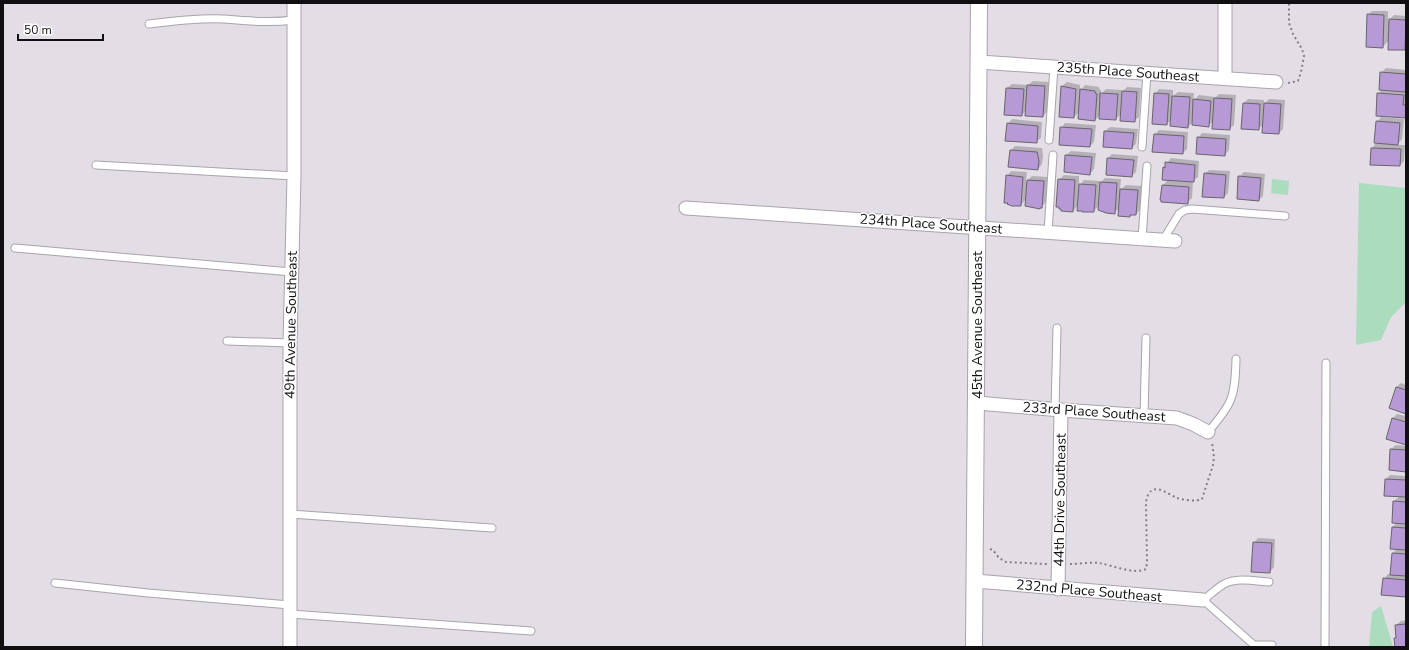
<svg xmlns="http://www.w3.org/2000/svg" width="1409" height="650" viewBox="0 0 1409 650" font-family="'Nunito Sans',sans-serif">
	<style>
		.green { fill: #abdcbd }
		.shadow { fill: #0003 }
		.building { fill: #b799d5; stroke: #68646c }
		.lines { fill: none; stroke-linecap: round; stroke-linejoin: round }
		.service-casing { stroke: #a9a3ab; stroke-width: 9 }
		.minor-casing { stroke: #a9a3ab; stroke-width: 15 }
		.tertiary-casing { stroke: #a9a3ab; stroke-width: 18 }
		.path { stroke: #837e85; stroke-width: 2; stroke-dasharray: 2 3; stroke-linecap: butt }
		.service { stroke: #fff; stroke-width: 7 }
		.minor { stroke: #fff; stroke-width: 13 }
		.tertiary { stroke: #fff; stroke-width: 16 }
		.labels { text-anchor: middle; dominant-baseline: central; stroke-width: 3; stroke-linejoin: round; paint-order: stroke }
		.street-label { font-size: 14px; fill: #120f12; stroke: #fff }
	</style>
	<rect width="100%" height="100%" fill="#e3dde6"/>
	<path class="green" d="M1272,179L1289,181L1288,195L1271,193Z
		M1359,183L1406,188V302L1391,317L1381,340L1356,345Z
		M1381,606L1393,647H1369L1372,612Z"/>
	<path class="shadow" d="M1372,11H1388V21L1394,15L1406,16L1405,49H1389V40L1383,47L1368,15Z
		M1386,68L1406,70V116L1378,94L1383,89L1381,73Z
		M1033,81L1049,82L1047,112L1043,116L1027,109L1022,115L1007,88L1012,84L1028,85Z
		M1067,82L1080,85V91L1085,85L1099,87V89L1101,90V94L1106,89L1122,90V92L1127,87L1141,88L1139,117L1134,121L1121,114L1116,119L1100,118V115L1095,120L1079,112L1074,117L1062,86Z
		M1159,89L1173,90V96L1178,92L1194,93L1193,101L1199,95L1215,97L1214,99L1219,94L1236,95L1234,125L1229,129L1213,121L1208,126L1193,121L1188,127L1172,119L1167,124L1155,94Z
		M1248,99L1264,100V104L1269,99L1285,100L1283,129L1279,133L1263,125L1258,129L1244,103Z
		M1381,117L1404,119L1402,139L1397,145H1405L1404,161L1400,165L1371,164L1372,148L1377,142V122Z
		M1012,119L1042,122L1041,138L1036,142L1008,124Z
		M1065,123L1096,125L1094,142L1090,146L1061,128Z
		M1110,127L1138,129L1136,144L1132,148L1104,146L1105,131Z
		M1159,130L1188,132L1187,149L1183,153L1155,135Z
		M1202,133L1230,135L1229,150L1225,155L1198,138Z
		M1015,146L1042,148L1043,156L1042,164L1038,169L1010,151Z
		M1071,151L1096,153L1094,169L1090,174L1066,155Z
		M1112,154L1138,156L1136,172L1132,176L1107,174L1108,158Z
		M1171,158L1199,161L1198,177L1193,181L1192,198L1187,203L1161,199L1163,185L1169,179L1163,168Z
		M1209,170L1230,171L1228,193L1224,197L1203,196L1205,174Z
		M1011,171L1027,172L1026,182L1032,176L1048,177L1046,202L1041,207L1026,199L1021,205L1007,176Z
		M1244,172L1265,174L1263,196L1259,200L1239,177Z
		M1064,175L1079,176V186L1084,180L1100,181V183L1105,178L1121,179L1120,190L1126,185L1142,186L1140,210L1136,214H1132L1130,216L1120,207L1115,212L1099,206L1092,212L1078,210V205L1073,211L1059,180Z
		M1401,383L1406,385V413L1396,387Z
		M1397,414L1406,416V444L1387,439L1393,418Z
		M1396,445L1406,446V471L1391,449Z
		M1390,475L1406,476V596L1384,579L1388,574H1391L1393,553L1398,548L1393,527L1397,522L1394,501L1400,496L1385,495L1386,479Z
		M1258,538L1275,539L1274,567L1270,572L1254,543Z
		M1406,620V647H1396L1395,638L1397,636L1396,625L1401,621Z"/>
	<path class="building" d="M1367,14L1384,15L1383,48L1366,47Z
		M1389,19L1406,20L1405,50H1388Z
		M1380,72L1406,74V92L1379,90Z
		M1027,85L1045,86L1043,117L1025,116Z
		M1061,86L1076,89L1074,118L1059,117Z
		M1006,88L1024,89L1022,116L1004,115Z
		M1080,89L1095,91V93L1097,94L1095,121L1078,119Z
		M1122,91L1137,92L1135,122L1120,121Z
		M1100,93L1118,94L1116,120L1099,119Z
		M1154,93L1169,94L1167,125L1152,124Z
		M1377,93L1404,95L1403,105H1406V118L1376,116Z
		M1172,96L1190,97L1188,128L1170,126Z
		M1214,98L1232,99L1230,130L1212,129Z
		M1193,99L1211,101L1209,127L1192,125Z
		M1243,103L1260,104L1259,130L1241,129Z
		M1264,103L1281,104L1279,134L1262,133Z
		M1376,121L1400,123L1398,145L1374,143Z
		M1007,123L1038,126L1037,143L1005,141Z
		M1060,127L1092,129L1090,147L1059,145Z
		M1104,131L1134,133L1132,149L1103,147Z
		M1154,134L1184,136L1183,154L1152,152Z
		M1197,137L1226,139L1225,156L1196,154Z
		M1371,148L1401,149L1400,166L1370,165Z
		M1010,150L1037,152L1039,161L1038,170L1008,167Z
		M1065,155L1092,157L1090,175L1064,172Z
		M1107,158L1134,160L1132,177L1106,175Z
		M1165,162L1195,165L1194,182L1162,180L1163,167L1165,168Z
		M1204,173L1226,175L1224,198L1202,197Z
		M1006,175L1023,177L1021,206H1012L1007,204L1008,203H1004Z
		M1238,176L1261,178L1259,201L1237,199Z
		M1058,179L1075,180L1073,212L1061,211V209H1059V207H1056Z
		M1027,180L1044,181L1042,208H1040V209L1025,206Z
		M1100,182L1117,183L1115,214L1106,213L1098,210Z
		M1079,184L1096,185L1094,212H1082V211H1077Z
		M1162,185L1189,187L1188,204L1161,202V200H1160Z
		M1120,189L1138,190L1136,215H1130V217L1118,216Z
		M1396,387L1406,390V414L1389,408Z
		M1392,418L1406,422V445L1386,439Z
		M1390,449L1406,450V472L1389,470Z
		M1385,479L1406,480V497L1384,496Z
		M1393,501L1406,502V524L1392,523Z
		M1392,527L1406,528V550L1390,549Z
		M1253,542L1272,543L1270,573L1251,572Z
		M1392,553L1406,554V576L1390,575Z
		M1383,578L1406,580V597L1381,595Z
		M1406,624V647H1395L1394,638H1396L1395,625Z"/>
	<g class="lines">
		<defs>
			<path id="service" d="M149,24C173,21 199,18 223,19C247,21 270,23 294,20
				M1049,140L1054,67
				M1142,147L1147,73
				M96,165L294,176
				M1048,232L1053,155
				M1142,239L1147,166
				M1163,240L1179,214L1185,210L1192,209L1285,216
				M15,248L292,272
				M227,341L290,343
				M1055,410L1057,328
				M1144,416L1146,338
				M1208,432C1233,403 1235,397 1236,359
				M290,514L492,528
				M55,583L148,593L290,605
				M290,614L531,631
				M1254,645L1203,600C1210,595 1217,588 1224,584C1237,577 1255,581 1269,582
				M1253,647L1254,645H1272
				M1325,647L1326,363"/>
			<path id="minor" d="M979,62L1276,82
				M1225,78V3
				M686,208L1175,241
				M977,403L1061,410L1177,418L1193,424L1208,432
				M975,581L1203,600
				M1058,589L1061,410
				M290,647V343L294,176V3"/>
			<path id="tertiary" d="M974,647L979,3"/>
		</defs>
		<use href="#service" class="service-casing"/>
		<use href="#minor" class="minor-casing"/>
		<use href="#tertiary" class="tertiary-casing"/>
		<path class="path" d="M1288,83L1298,81L1301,72L1304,56L1302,49L1293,34L1289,23V3
			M990,549L993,550L999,558L1006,562L1047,564
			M1070,564C1079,564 1089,562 1099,563C1112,565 1134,575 1146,569L1147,563L1146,502C1150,479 1166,493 1177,498C1184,500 1196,502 1202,499L1213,465L1214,457L1212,442"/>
		<use href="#service" class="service"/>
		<use href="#minor" class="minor"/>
		<use href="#tertiary" class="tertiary"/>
	</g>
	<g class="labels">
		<g class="street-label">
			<text transform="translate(1128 72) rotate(4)">235th Place Southeast</text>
			<text transform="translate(931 224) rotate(4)">234th Place Southeast</text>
			<text transform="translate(291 325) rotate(-89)">49th Avenue Southeast</text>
			<text transform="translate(977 325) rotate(-90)">45th Avenue Southeast</text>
			<text transform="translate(1094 412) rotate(4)">233rd Place Southeast</text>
			<text transform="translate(1060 500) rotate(-89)">44th Drive Southeast</text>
			<text transform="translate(1089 591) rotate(5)">232nd Place Southeast</text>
		</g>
	</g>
	<rect width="1409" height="650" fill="none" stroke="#120f12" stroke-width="8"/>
	<path d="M18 34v6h85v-6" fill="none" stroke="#120f12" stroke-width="2"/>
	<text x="24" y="34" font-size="12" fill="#120f12" stroke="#ffffff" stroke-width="3" paint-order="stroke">50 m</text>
</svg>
